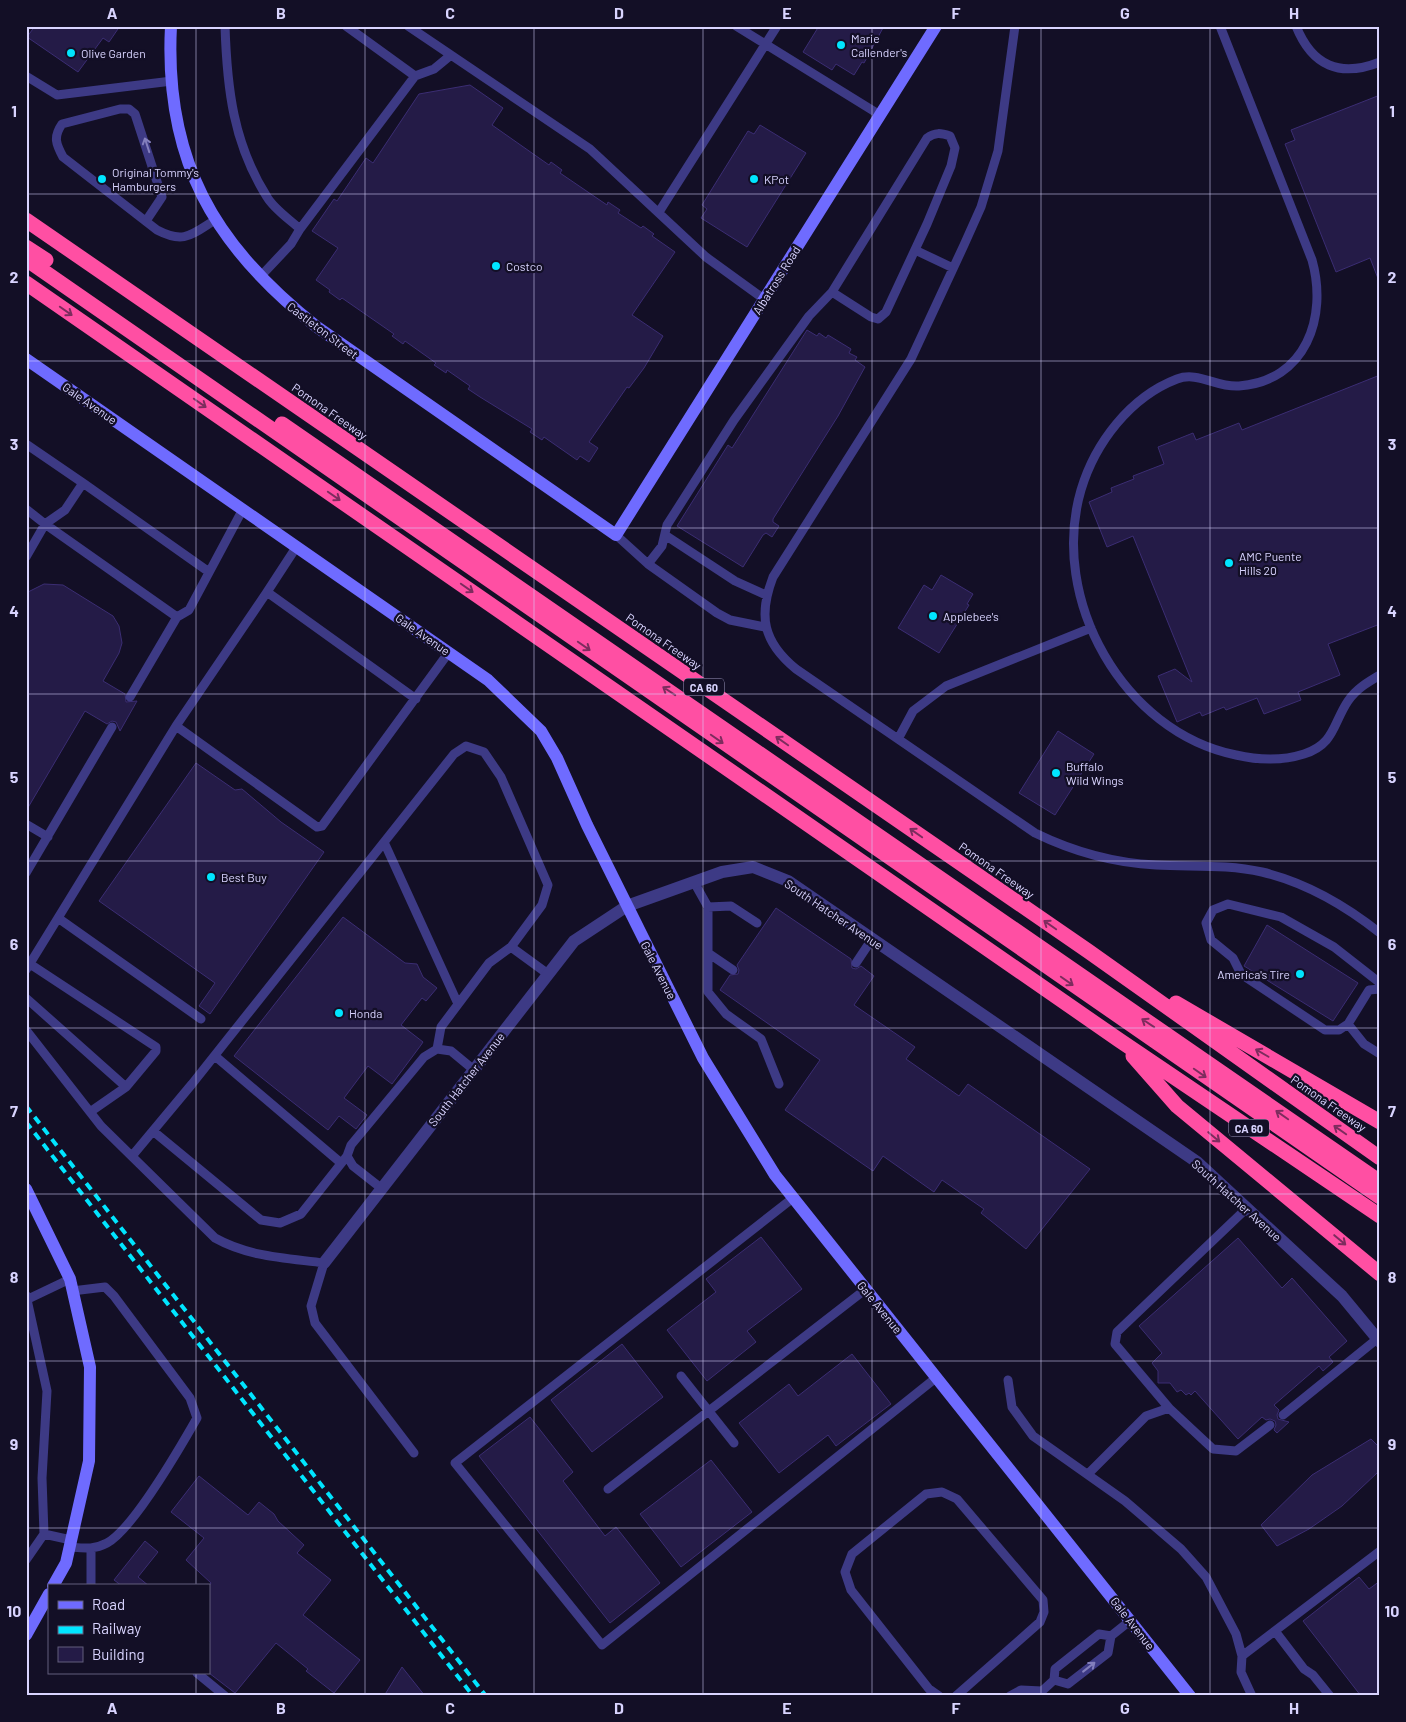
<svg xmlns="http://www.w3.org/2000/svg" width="1406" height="1722" viewBox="0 0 1406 1722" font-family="Barlow,sans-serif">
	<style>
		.building { fill: #241b47; stroke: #3b2d73 }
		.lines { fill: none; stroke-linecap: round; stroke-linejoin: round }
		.lane { stroke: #3d3a85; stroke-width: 9 }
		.street { stroke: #3d3a85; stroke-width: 12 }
		.secondary { stroke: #6f6bff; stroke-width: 12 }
		.highway { stroke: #ff4fa3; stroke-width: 15 }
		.rail { stroke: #00e5ff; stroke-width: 4; stroke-dasharray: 8 6; stroke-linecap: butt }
		.oneway { stroke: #837fbc }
		.oneway2 { stroke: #7d2c5e }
		.grid { fill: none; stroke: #d9d4ff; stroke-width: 1; stroke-opacity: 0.55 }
		.poi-dot { fill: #00e5ff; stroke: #130f26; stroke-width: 2 }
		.labels { text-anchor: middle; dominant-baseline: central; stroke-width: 4.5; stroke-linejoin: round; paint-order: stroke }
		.shield { fill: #130f26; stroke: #9e99be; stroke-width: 1 }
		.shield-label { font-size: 11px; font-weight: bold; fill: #d9d4ff }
		.poi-label { font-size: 12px; fill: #d9d4ff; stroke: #130f26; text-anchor: start }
		.street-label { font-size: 12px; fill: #d9d4ff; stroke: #130f26 }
		.neatline { fill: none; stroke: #d9d4ff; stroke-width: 2 }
		.grid-label { font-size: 16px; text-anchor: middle; font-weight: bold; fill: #d9d4ff }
	</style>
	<rect width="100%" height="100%" fill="#130f26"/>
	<path class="building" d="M35,26H120L109,42L103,38L78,72L27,37Z
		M819,26H884L864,63L862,62L854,75L836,64L832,70L803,52Z
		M470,85L503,108L492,125L549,165L551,162L562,170L560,173L607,205L608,202L620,210L618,213L641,228L643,226L654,234L652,236L675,252L632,315L663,336L644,368L629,388L627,387L589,442L598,448L589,462L580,456L577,460L544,437L542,440L530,432L532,429L480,397L468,389L470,386L447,370L446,373L434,365L436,363L405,341L403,344L392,336L394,334L342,298L340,300L329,292L330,290L316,280L338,248L312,231L334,199L337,201L366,158L373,163L419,94Z
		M1380,95V281H1379L1370,258L1336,272L1285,144L1295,140L1291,130Z
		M760,125L806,153L747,247L701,218L707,209L702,205L748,131L754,134Z
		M807,330L817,336L819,333L826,338L828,335L851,349L849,353L857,357L855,360L865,367L838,416L773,519V522L779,526L772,537L766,533L763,535L743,567L677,526L728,445L732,448Z
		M1380,375V624L1328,644L1340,675L1298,692L1301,700L1264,714L1257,698L1226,710L1224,707L1202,716L1200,712L1177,722L1158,676L1175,669L1192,682L1133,536L1107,547L1089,502L1112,492L1111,488L1134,479L1133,476L1164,464L1158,447L1193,433L1196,440L1239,423L1242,430Z
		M941,575L973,594L967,604L969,605L939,653L898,628L924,585L932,590Z
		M44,584L63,585L113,616L119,626L122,643L119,653L103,681L125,694L126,702L137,701L120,731L116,722L112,721L107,724L85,711L26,811V593Z
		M1058,731L1094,754L1055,815L1019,793Z
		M196,763L235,790L242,789L281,822L324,852L210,1014L199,1006L215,983L99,901Z
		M776,908L851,959L852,968L856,969L861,966L874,976L854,1005L915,1047L906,1059L959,1096L968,1084L1090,1169L1026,1249L981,1213L984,1209L942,1180L934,1192L883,1156L873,1171L785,1110L820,1060L720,990L730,975L738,974L739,970L737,965Z
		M343,917L405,963L417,964L423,977L437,988L426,1001L422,998L401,1025L423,1042L421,1045L392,1084L368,1066L344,1098L367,1115L356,1129L339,1116L328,1130L234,1056Z
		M1267,925L1358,983L1333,1021L1244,966Z
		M761,1237L802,1289L747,1331L756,1342L707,1381L667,1330L716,1292L706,1279Z
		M1238,1238L1282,1288L1292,1278L1347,1341L1329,1357L1333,1362L1323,1371L1319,1366L1274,1405L1279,1410L1277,1415L1278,1419L1289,1422L1277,1433L1274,1430L1276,1425L1275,1421L1270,1419L1266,1420L1262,1417L1238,1439L1195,1391L1191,1395L1189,1393L1186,1395L1181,1390L1177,1392L1170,1383H1158V1371L1152,1363L1162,1353L1139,1326Z
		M622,1344L663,1397L592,1452L551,1400Z
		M852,1354L891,1404L836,1446L828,1435L779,1473L739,1423L789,1384L798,1396Z
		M530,1417L573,1472L563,1481L605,1536L616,1527L660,1583L610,1623L479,1456Z
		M1371,1439L1380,1448V1470L1377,1473L1342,1506L1309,1529L1277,1546L1261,1525L1312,1475Z
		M711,1460L752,1512L681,1567L640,1514Z
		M199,1476L248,1515L259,1502L274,1514L278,1521L304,1545L297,1553L331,1580L303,1615L360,1660L334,1693L306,1671L308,1669L276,1643L235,1693L209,1673V1586L211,1583L186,1560L204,1538L171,1512Z
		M145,1541L158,1552L138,1577L149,1586H122L114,1580Z
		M1359,1577L1369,1589L1380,1581V1696H1361L1303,1621Z
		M402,1667L425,1696H384Z"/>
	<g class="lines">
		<path class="lane" d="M225,26C227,88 233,143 267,197C274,209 289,219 300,229L291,244L260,277
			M408,26L590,149L706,257L764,299
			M736,26L880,115
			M1015,26L998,151L981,207L964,245L911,359L773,577C758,616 763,642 796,669L1035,833C1072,851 1114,863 1156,865C1191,867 1227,864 1262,872C1304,882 1346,906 1380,933
			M1220,26L1312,260C1328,317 1306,381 1239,386C1217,388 1198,371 1177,379C1130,397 1095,443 1081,490C1049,599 1123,732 1236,755C1258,760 1282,761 1304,754C1335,744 1333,723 1348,701C1356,689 1368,682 1380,675
			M1296,26C1312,66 1340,78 1380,62
			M26,76L57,95L172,81
			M415,76L434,69L451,55
			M659,212L777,26
			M146,221L162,197L135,114L129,109H120L62,124C53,137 56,144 63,157L157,230C184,244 191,235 215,220
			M300,229L415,76L346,26
			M915,250L953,268
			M26,444L83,483
			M26,509L45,524L26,557
			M616,535L648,564L717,613L730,620L765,627
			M665,535L735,581L766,595
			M297,546L267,592L416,699
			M648,564L662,546L667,525L734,420L809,316L832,292L927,138C935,132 941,133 950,136L955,148L951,166L927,224L886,312L878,319L871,317L832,292
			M177,617L45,524L65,510L83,483L209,572
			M130,697L177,617L189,610L243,509
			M176,726L267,592
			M898,739L913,711L946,686L1091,628
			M26,824L48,837
			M384,842L458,1004
			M26,873L112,727
			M694,882L708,907V992L726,1014L761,1039L779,1084
			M708,907L731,906L757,923
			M58,918L201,1019
			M708,953L733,970
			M856,963L872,939
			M30,964L156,1047V1051L126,1087
			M26,970L176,726L317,827L322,826L449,652
			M1380,989L1369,990L1348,1024L1364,1044L1380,1054
			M26,998L126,1087L90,1112
			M1348,1024L1339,1030H1325L1241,974L1233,958L1211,940L1206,923L1213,910L1228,904L1281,917L1334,947L1380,983
			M26,1030L101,1126L215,1238C249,1257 286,1258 324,1263L311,1306L315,1323L414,1453
			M437,1049L441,1027L489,963L511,947L548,974
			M215,1056L341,1163
			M153,1131L261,1220L280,1223L301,1214L347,1156
			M132,1156L192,1084L454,754L466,746L484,752L501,777L548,885L542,905L511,947
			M381,1188L353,1166L347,1156L351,1145L424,1057L437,1049L451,1051L474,1070
			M793,1198L455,1463L602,1645L937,1377
			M26,1295L47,1391L42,1478L44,1534L26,1560
			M26,1300L70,1279
			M681,1376L734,1443
			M1008,1380L1012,1407L1033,1436L1125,1501L1181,1549L1206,1577L1236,1634L1242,1656L1241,1672L1252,1696
			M1169,1408L1115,1344L1117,1332L1247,1208
			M1283,1415L1377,1339
			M1088,1474L1146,1416L1169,1408L1213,1449L1236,1451L1270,1425
			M608,1489L866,1289
			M44,1534L71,1540
			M69,1547C83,1548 94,1550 107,1543C133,1529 181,1446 197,1418L190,1398L114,1296L105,1287L72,1291
			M91,1549V1586
			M1275,1631L1304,1669L1313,1675L1330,1696
			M1242,1656L1380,1551
			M197,1673L225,1696
			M1054,1680L1068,1684L1108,1653L1111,1636L1131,1620
			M939,1696L929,1689L851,1590L845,1572L852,1554L926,1494L942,1492L957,1499L1043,1600L1044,1612L1040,1622L956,1696
			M1010,1696L1021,1690L1042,1691
			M1041,1696L1042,1691L1054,1680L1055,1669L1099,1634L1111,1636"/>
		<path class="street" d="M324,1263L574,941L627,906L722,872L753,867L788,881L1197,1162L1342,1296L1380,1342"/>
		<path class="secondary" d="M171,26C164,160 214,246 317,327L616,535L936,26
			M26,359L488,680L541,731L557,758L587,825L703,1058L775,1175L1190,1696
			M26,1189L70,1279L90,1367L89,1461L66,1563L53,1586
			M26,1635L49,1594"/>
		<path class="highway" d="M26,220L1088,951L1380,1158
			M26,247L46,260
			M26,259L1380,1197
			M26,283L1119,1040L1380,1216
			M282,424L1380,1182
			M1176,1003L1380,1122
			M1133,1056L1177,1106L1380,1274"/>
		<path class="rail" d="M26,1106L486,1696
			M26,1122L473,1696"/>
	</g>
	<defs><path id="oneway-shaft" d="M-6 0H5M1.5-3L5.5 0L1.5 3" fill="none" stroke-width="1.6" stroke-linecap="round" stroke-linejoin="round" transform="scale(1.25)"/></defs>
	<g class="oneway">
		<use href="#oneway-shaft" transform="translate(147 145) rotate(-108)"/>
		<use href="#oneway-shaft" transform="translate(1089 1667) rotate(-38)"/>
	</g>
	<g class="oneway2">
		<use href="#oneway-shaft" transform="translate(66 311) rotate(35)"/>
		<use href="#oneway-shaft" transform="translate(200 403) rotate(35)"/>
		<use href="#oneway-shaft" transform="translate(334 496) rotate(35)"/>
		<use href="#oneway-shaft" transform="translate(467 588) rotate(35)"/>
		<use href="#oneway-shaft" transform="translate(584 646) rotate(35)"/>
		<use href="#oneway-shaft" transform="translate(669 691) rotate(-146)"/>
		<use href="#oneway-shaft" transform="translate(717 739) rotate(35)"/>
		<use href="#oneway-shaft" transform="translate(782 741) rotate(-145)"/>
		<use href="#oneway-shaft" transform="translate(916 833) rotate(-145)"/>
		<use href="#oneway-shaft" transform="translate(1050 925) rotate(-145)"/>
		<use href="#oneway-shaft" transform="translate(1067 981) rotate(35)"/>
		<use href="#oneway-shaft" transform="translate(1148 1023) rotate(-146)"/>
		<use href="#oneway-shaft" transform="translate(1262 1053) rotate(-150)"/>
		<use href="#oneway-shaft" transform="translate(1200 1073) rotate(35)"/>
		<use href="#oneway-shaft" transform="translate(1282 1115) rotate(-145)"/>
		<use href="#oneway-shaft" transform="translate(1340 1130) rotate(-145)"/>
		<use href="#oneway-shaft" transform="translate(1214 1137) rotate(40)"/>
		<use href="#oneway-shaft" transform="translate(1340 1240) rotate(40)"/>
	</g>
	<path class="grid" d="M196,26V1586M365,26V1696M534,26V1696M703,26V1696M872,26V1696M1041,26V1696M1210,26V1696M26,194H1380M26,361H1380M26,528H1380M26,694H1380M26,861H1380M26,1028H1380M26,1194H1380M26,1361H1380M26,1528H1380M196,1673V1696"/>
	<g class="poi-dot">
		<circle cx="841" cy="45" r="5"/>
		<circle cx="71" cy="53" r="5"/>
		<circle cx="102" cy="179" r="5"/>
		<circle cx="754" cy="179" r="5"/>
		<circle cx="496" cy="266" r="5"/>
		<circle cx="1229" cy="563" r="5"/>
		<circle cx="933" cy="616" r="5"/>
		<circle cx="1056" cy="773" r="5"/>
		<circle cx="211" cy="877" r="5"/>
		<circle cx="1300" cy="974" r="5"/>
		<circle cx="339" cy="1013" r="5"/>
	</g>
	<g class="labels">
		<g class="shield">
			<rect x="684" y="678.5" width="40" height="17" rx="4"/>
			<rect x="1229" y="1119.5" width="40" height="17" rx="4"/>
		</g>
		<g class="shield-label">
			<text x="704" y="687">CA 60</text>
			<text x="1249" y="1128">CA 60</text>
		</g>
		<g class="poi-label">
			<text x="851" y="38">Marie<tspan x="851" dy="14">Callender's</tspan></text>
			<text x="81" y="53">Olive Garden</text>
			<text x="112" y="172">Original Tommy's<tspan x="112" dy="14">Hamburgers</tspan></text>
			<text x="764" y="179">KPot</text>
			<text x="506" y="266">Costco</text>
			<text x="1239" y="556">AMC Puente<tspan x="1239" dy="14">Hills 20</tspan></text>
			<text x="943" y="616">Applebee's</text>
			<text x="1066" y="766">Buffalo<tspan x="1066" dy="14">Wild Wings</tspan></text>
			<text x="221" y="877">Best Buy</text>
			<text x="1290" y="974" text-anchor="end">America's Tire</text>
			<text x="349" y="1013">Honda</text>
		</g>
		<g class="street-label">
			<text transform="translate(776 280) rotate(-58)">Albatross Road</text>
			<text transform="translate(323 330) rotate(37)">Castleton Street</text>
			<text transform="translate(90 403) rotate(35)">Gale Avenue</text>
			<text transform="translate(330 411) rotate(35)">Pomona Freeway</text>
			<text transform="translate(423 634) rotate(35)">Gale Avenue</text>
			<text transform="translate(664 641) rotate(35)">Pomona Freeway</text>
			<text transform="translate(997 870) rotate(35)">Pomona Freeway</text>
			<text transform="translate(834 914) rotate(34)">South Hatcher Avenue</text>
			<text transform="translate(659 970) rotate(63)">Gale Avenue</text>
			<text transform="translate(466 1079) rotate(-52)">South Hatcher Avenue</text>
			<text transform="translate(1329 1103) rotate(35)">Pomona Freeway</text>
			<text transform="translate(1237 1200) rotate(42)">South Hatcher Avenue</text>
			<text transform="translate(880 1307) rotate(51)">Gale Avenue</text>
			<text transform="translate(1133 1623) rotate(52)">Gale Avenue</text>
		</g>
	</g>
	<rect width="1406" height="1722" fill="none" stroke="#130f26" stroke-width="55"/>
	<rect x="48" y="1584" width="162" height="90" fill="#130f26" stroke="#625e7d"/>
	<rect x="58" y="1601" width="25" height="8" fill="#6f6bff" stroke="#625e7d"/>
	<text x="92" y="1610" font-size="15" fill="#d9d4ff">Road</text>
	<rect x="58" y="1626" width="25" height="8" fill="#00e5ff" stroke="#625e7d"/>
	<text x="92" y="1634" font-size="15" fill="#d9d4ff">Railway</text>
	<rect x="58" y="1647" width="25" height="15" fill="#241b47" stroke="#625e7d"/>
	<text x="92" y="1660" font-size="15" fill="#d9d4ff">Building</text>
	<rect x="28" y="28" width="1350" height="1666" class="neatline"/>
	<g class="grid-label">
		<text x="112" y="19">A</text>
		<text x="281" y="19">B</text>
		<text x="450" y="19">C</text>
		<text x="619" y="19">D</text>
		<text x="787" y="19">E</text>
		<text x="956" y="19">F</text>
		<text x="1125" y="19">G</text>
		<text x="1294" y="19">H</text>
		<text x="14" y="117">1</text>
		<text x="1392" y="117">1</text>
		<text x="14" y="283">2</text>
		<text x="1392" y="283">2</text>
		<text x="14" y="450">3</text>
		<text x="1392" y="450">3</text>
		<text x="14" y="617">4</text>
		<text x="1392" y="617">4</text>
		<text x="14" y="783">5</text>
		<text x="1392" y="783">5</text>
		<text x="14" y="950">6</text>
		<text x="1392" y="950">6</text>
		<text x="14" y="1117">7</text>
		<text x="1392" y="1117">7</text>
		<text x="14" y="1283">8</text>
		<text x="1392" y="1283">8</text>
		<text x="14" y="1450">9</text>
		<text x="1392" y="1450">9</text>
		<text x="14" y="1617">10</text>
		<text x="1392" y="1617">10</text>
		<text x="112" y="1714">A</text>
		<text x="281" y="1714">B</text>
		<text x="450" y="1714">C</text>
		<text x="619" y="1714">D</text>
		<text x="787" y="1714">E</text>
		<text x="956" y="1714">F</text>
		<text x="1125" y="1714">G</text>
		<text x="1294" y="1714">H</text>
	</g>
</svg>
